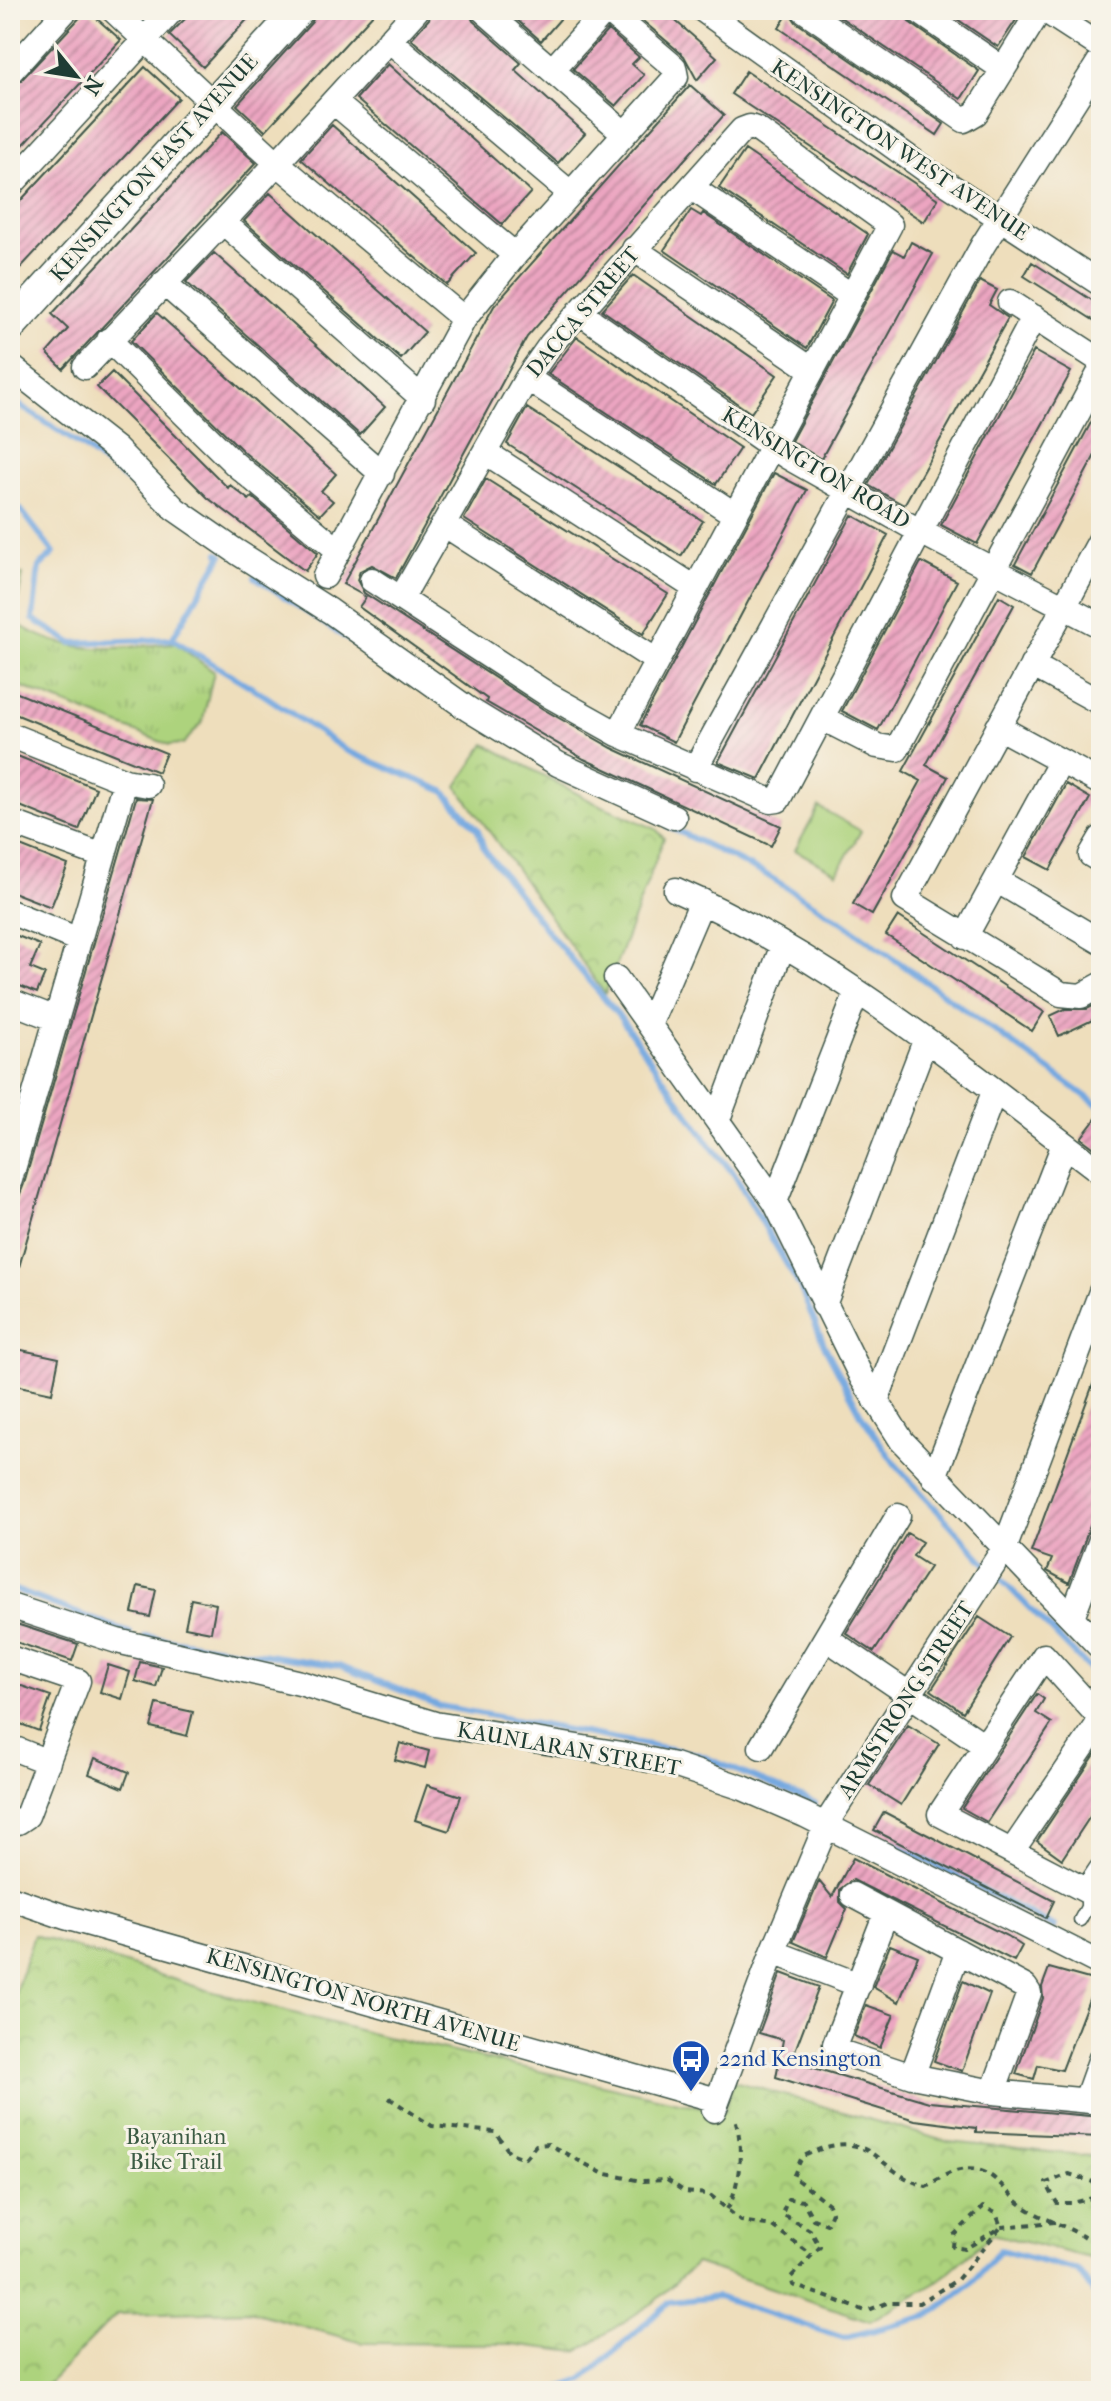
<svg xmlns="http://www.w3.org/2000/svg" width="1111" height="2401" viewBox="0 0 1111 2401" font-family="'IM FELL French Canon',serif">
	<style>
		.grass { fill: url(#grass-tufts); stroke: #668858; stroke-width: 2 }
		.park { fill: url(#park-crowns); stroke: #668858; stroke-width: 2 }
		.garden { fill: #add37d; stroke: #668858; stroke-width: 2 }
		.lines { fill: none; stroke-linecap: round; stroke-linejoin: round }
		.stream { stroke: #74a8e0; stroke-width: 6 }
		.building { fill: url(#building-hatch) }
		.service-casing { stroke: #3e5548; stroke-width: 15 }
		.minor-casing { stroke: #3e5548; stroke-width: 27 }
		.tertiary-casing { stroke: #3e5548; stroke-width: 33 }
		.path { stroke: #3e5548; stroke-width: 4; stroke-dasharray: 6 6; stroke-linecap: butt }
		.service { stroke: #fff; stroke-width: 12 }
		.minor { stroke: #fff; stroke-width: 24 }
		.tertiary { stroke: #fff; stroke-width: 30 }
		.labels { text-anchor: middle; dominant-baseline: central; stroke-width: 6; stroke-linejoin: round; paint-order: stroke }
		.street-label { font-size: 22px; fill: #1f3d34; stroke: #f7f3e8 }
		.transit-label { font-size: 22px; fill: #164399; stroke: #f7f3e8; text-anchor: start }
		.park-label { font-size: 22px; fill: #3b5b43; stroke: #f7f3e8 }
	</style>
	<defs>
		<pattern id="grass-tufts" width="24" height="20" patternUnits="userSpaceOnUse" patternTransform="scale(2)"><rect width="24" height="20" fill="#add37d"/><path d="M3 7l-1-3M5 7V3M7 7l1-3M15 17l-1-3M17 17v-4M19 17l1-3" fill="none" stroke="#94b66d"/></pattern>
		<pattern id="park-crowns" width="20" height="18" patternUnits="userSpaceOnUse" patternTransform="scale(2)"><rect width="20" height="18" fill="#add37d"/><path d="M2 6a3 3 0 1 1 6 0M12 15a3 3 0 1 1 6 0" fill="none" stroke="#94b66d"/></pattern>
		<pattern id="building-hatch" width="6" height="6" patternUnits="userSpaceOnUse" patternTransform="scale(2)"><rect width="6" height="6" fill="#eca5c1"/><path d="M-1 1l2-2M0 6l6-6M5 7l2-2" fill="none" stroke="#bf889e"/></pattern>
	</defs>
	<rect width="100%" height="100%" fill="#f7f3e8"/>
	<filter id="ink" filterUnits="userSpaceOnUse"><feTurbulence type="fractalNoise" baseFrequency=".0125" numOctaves="2"/><feDisplacementMap in="SourceGraphic" scale="16" xChannelSelector="R" yChannelSelector="G"/><feConvolveMatrix kernelMatrix="1 2 1 2 8 2 1 2 1" color-interpolation-filters="sRGB"/></filter>
	<filter id="wash" filterUnits="userSpaceOnUse"><feTurbulence type="fractalNoise" baseFrequency=".006" numOctaves="4" result="noise"/><feDisplacementMap in="SourceGraphic" scale="32" xChannelSelector="R" yChannelSelector="G"/><feGaussianBlur stdDeviation="1.8" result="paint"/><feColorMatrix in="noise" values="0 0 0 0 0 0 0 0 0 0 0 0 0 0 0 0 0 1.4 0 .05"/><feComposite in="paint" operator="in"/></filter>
	<g filter="url(#wash)">
		<rect width="100%" height="100%" fill="#eedebc"/>
		<path class="grass" d="M10,574L23,575L17,605L21,626C73,657 116,648 175,643L214,672L202,723L183,744L169,745L10,682Z"/>
		<path class="park" d="M485,744L591,801L656,829L664,838L605,994L457,786Z
			M34,1935L210,1991L377,2035L724,2112L734,2081L949,2142L1101,2157V2278L1090,2258L992,2234L936,2283L870,2321L696,2263L653,2303L577,2352L511,2344L363,2343L249,2311L117,2314L41,2391H10V2008Z"/>
		<path class="garden" d="M819,807L861,831L837,873L795,850Z"/>
		<g class="lines">
			<path class="stream" d="M13,401L82,446L147,496
				M10,502L21,510L54,553L39,567L33,619L72,643L172,639L261,693L347,751L444,791L478,830L484,849L544,927L619,1016L711,1146L734,1174L800,1287L825,1347L863,1418L895,1464L987,1565
				M255,577L382,662
				M172,639L222,555L219,553
				M668,826L765,874L844,923L1101,1107
				M995,1573L1101,1681
				M10,1588L130,1633
				M145,1636L339,1666L440,1706L697,1754L815,1803
				M894,1844L1054,1927
				M551,2391L582,2380L670,2302L717,2297L844,2338L928,2316L970,2285L1000,2250L1078,2271L1101,2303"/>
		</g>
		<g id="blocks">
			<path class="building" d="M87,10L121,40L10,159V92Z
				M194,10H256L203,67L169,35Z
				M316,10H377L265,131L237,105L312,22Z
				M432,10H468L473,21L521,63L515,70L585,133L558,163L411,39L429,19Z
				M506,10H568L541,41Z
				M630,10H663L717,57L697,80L684,56Z
				M830,10H902L909,22L979,71L961,99Z
				M944,10H1008L1018,17L998,47Z
				M789,12L796,22L944,124L937,135L779,28Z
				M608,30L639,57L632,64L644,75L616,106L573,69Z
				M388,64L531,192L502,224L356,99Z
				M145,67L179,98L10,279V212Z
				M746,71L938,199L924,222L731,94Z
				M690,85L724,115L527,337L396,578L372,565L360,571L357,580L364,593L543,709L612,748L781,826L771,846L584,759L486,702L487,699L359,607L366,597L343,584L494,306Z
				M332,125L476,253L447,285L301,159Z
				M222,132L256,163L63,369L47,353L68,329L52,314Z
				M745,150L868,234L847,274L719,188Z
				M270,193L425,332L401,359L244,221Z
				M691,210L701,216L703,213L832,301L807,348L664,250Z
				M911,242L933,254L821,459L791,441L893,250L904,256Z
				M214,253L385,407L360,435L186,282Z
				M1032,262L1101,306V325L1024,276Z
				M633,275L777,375L751,413L602,310Z
				M980,281L997,290L989,305L1008,318L904,505L868,485Z
				M157,313L336,474L321,491L333,501L320,515L245,453L131,341Z
				M577,337L740,448L716,484L548,374Z
				M1034,351L1071,372L977,544L941,525Z
				M112,372L228,488L230,485L249,500L252,497L318,553L305,571L208,498L97,387Z
				M1101,404V444L1032,573L1015,564Z
				M527,408L703,521L681,556L507,444Z
				M774,473L807,490L674,742L640,725Z
				M486,479L668,594L643,634L464,519Z
				M852,515L888,535L759,779L718,762Z
				M921,562L957,581L878,730L842,711Z
				M999,596L1014,605L926,765L948,777L872,915L853,904L921,781L903,771Z
				M10,690L166,753L158,772L10,712Z
				M10,753L96,788L79,830L10,802Z
				M1066,784L1090,798L1050,870L1026,857Z
				M136,798L153,799L15,1281H10V1219L24,1184Z
				M10,842L68,865L51,907L10,891Z
				M898,916L1044,1012L1032,1031L886,935Z
				M10,933L40,945L30,968L45,974L37,993L10,982Z
				M1101,1002V1016L1059,1036L1050,1016L1065,1009H1087Z
				M1101,1112V1153L1081,1138Z
				M17,1349L59,1358L52,1393L10,1384Z
				M1099,1368L1101,1496L1069,1583L1047,1571L1052,1559L1031,1552Z
				M907,1533L922,1542L913,1556L930,1567L874,1652L846,1633Z
				M138,1586L156,1590L150,1617L132,1613Z
				M191,1599L216,1604L211,1632L185,1627Z
				M979,1617L1010,1637L963,1712L931,1690Z
				M10,1622L78,1644L72,1661L10,1640Z
				M140,1662L162,1667L156,1687L135,1681Z
				M108,1665L130,1672L122,1699L100,1692Z
				M10,1682L51,1696L39,1731L10,1720Z
				M1037,1694L1044,1699L1036,1713L1052,1723L987,1822L962,1808Z
				M157,1704L193,1712L187,1736L151,1727Z
				M908,1725L939,1744L901,1805L869,1785Z
				M400,1743L429,1751L425,1768L395,1760Z
				M1096,1753L1101,1756L1095,1773L1101,1776V1800L1062,1859L1037,1841Z
				M95,1758L129,1772L123,1788L89,1774Z
				M427,1785L461,1796L449,1831L415,1820Z
				M884,1812L1054,1901L1046,1918L874,1830Z
				M853,1858L1007,1936L1022,1946L1014,1961L853,1880L840,1889V1902L847,1909L827,1957L793,1942L819,1881L832,1897Z
				M890,1945L918,1956L899,2002L873,1987Z
				M1049,1968L1096,1981L1062,2070L1038,2065L1034,2079L1016,2074L1043,1998L1042,1987Z
				M781,1973L819,1987L791,2061L929,2102L1101,2117V2137L976,2132V2128L915,2120L776,2077L783,2040L759,2033Z
				M963,1981L990,1994L962,2071L934,2061Z
				M866,2005L894,2015L880,2048L854,2036Z"/>
		</g>
	</g>
	<g filter="url(#ink)">
		<use href="#blocks" fill-opacity="0" stroke="#3e5548" stroke-width="2"/>
		<g class="lines">
			<defs>
				<path id="service" d="M1080,1920L1087,1907V1891"/>
				<path id="minor" d="M113,10L276,162L464,319
					M483,10L624,133
					M703,10L926,170L1101,284
					M804,10L964,120L976,113L1040,10
					M917,10L1003,69
					M1044,10L1101,47
					M389,40L570,193
					M552,70L606,10
					M10,72L66,10
					M334,102L515,255
					M10,186L172,10
					M692,188L852,296
					M223,222L423,399
					M634,249L811,369
					M164,283L382,474
					M1010,302L1101,361
					M579,312L786,456L921,532L1101,626
					M109,340L235,464L339,551
					M10,366L116,449L175,509L237,552L330,611L468,709L558,764L674,817
					M85,367L223,222L417,10
					M527,378L734,514
					M485,452L695,588
					M445,525L657,661
					M1101,539L905,899L1061,994L1081,996L1101,985
					M325,576L464,319L515,255L676,77L674,67L607,10
					M372,580L550,696L618,734L771,801L778,800L1034,317
					M402,597L527,378L551,344L742,130L750,127L758,130L890,225L618,734
					M1032,665L1101,703
					M822,718L877,746L897,749L1101,370
					M998,727L1101,783
					M10,735L125,781L148,785
					M695,769L983,245L1101,59
					M10,822L103,856
					M1101,838L1091,855L1101,861
					M996,880L1101,942
					M676,890C832,958 966,1070 1101,1172
					M10,912L79,940
					M965,937L1061,761
					M616,978L775,1202L862,1378L902,1441L1101,1648
					M10,1001L56,1019
					M650,1023L702,901
					M718,1119L783,945
					M10,1180L125,781
					M775,1202L857,992
					M824,1305L925,1041
					M876,1401L994,1092
					M934,1477L1064,1144
					M10,1606L117,1641L300,1683L435,1724L621,1754L674,1765L743,1788L805,1815L1101,1964
					M1072,1617L1101,1540
					M826,1638L984,1745
					M10,1658L78,1681L27,1816L18,1822L10,1819
					M1101,1719L1044,1656L940,1814L1087,1891L1101,1870
					M10,1747L48,1762
					M761,1747L898,1516
					M1012,1851L1101,1720
					M853,1895L1025,1987L1029,1993L993,2092
					M10,1898L65,1917L717,2100
					M886,1913L835,2044L837,2051L912,2076L993,2092L1101,2102
					M773,1952L859,1985
					M912,2076L958,1951
					M1086,2100L1101,2058
					M714,2110L773,1952L829,1819L1005,1547L1101,1292"/>
				<path id="tertiary" d="M10,327L299,10"/>
			</defs>
			<use href="#service" class="service-casing"/>
			<use href="#minor" class="minor-casing"/>
			<use href="#tertiary" class="tertiary-casing"/>
			<path class="path" d="M389,2098L432,2126L495,2132L510,2153L525,2158L536,2145L548,2144L602,2173L641,2181L667,2180L685,2192L709,2194L741,2221L772,2226L812,2255
				M1101,2195L1093,2182L1069,2174L1046,2183L1057,2203H1072L1101,2196
				M727,2209C740,2188 744,2143 735,2119
				M1055,2222L1001,2227L965,2249L953,2247L954,2235L983,2207L996,2213L1001,2227L957,2280L919,2303H887L866,2311L793,2285L791,2277L820,2247L810,2230L782,2214L788,2199L803,2201L813,2219L827,2224L832,2212L829,2204L793,2177L802,2157C873,2121 873,2172 926,2186C943,2177 956,2166 977,2170C994,2173 1004,2189 1016,2200C1038,2221 1075,2225 1101,2250"/>
			<use href="#service" class="service"/>
			<use href="#minor" class="minor"/>
			<use href="#tertiary" class="tertiary"/>
		</g>
	</g>
	<defs>
		<symbol id="bus-pin" viewBox="-11 -11 22 30"><path d="M0 17L-7.5 6A9.5 9.5 0 1 1 7.5 6Z" fill="#1a4fb4" stroke="#f7f3e8"/><path d="M-5-6H5V4H4V6H2V4H-2V6H-4V4H-5ZM-3.5-4V0h7V-4ZM-3.5 1.2v1.5H-2V1.2ZM2 1.2v1.5H3.5V1.2Z" fill="#fff"/></symbol>
	</defs>
	<g fill-rule="evenodd">
		<use href="#bus-pin" x="669" y="2037" width="44" height="60"/>
	</g>
	<g class="labels">
		<g class="street-label">
			<text transform="translate(900 150) rotate(34)">KENSINGTON WEST AVENUE</text>
			<text transform="translate(154 168) rotate(-48)">KENSINGTON EAST AVENUE</text>
			<text transform="translate(583 312) rotate(-50)">DACCA STREET</text>
			<text transform="translate(816 468) rotate(31)">KENSINGTON ROAD</text>
			<text transform="translate(906 1700) rotate(-57)">ARMSTRONG STREET</text>
			<text transform="translate(569 1749) rotate(10)">KAUNLARAN STREET</text>
			<text transform="translate(363 2000) rotate(16)">KENSINGTON NORTH AVENUE</text>
		</g>
		<g class="transit-label">
			<text x="719" y="2059">22nd Kensington</text>
		</g>
		<g class="park-label">
			<text x="176" y="2137">Bayanihan<tspan x="176" dy="25">Bike Trail</tspan></text>
		</g>
	</g>
	<rect width="1111" height="2401" fill="none" stroke="#f7f3e8" stroke-width="40"/>
	<g transform="translate(76 76) rotate(120)" stroke="#f7f3e8" stroke-width="6" paint-order="stroke">
	<path d="M0-6L14 30L0 20L-14 30Z" fill="#1f3d34"/>
	<text y="-12" font-size="22" font-weight="bold" text-anchor="middle" fill="#1f3d34">N</text>
	</g>
</svg>
